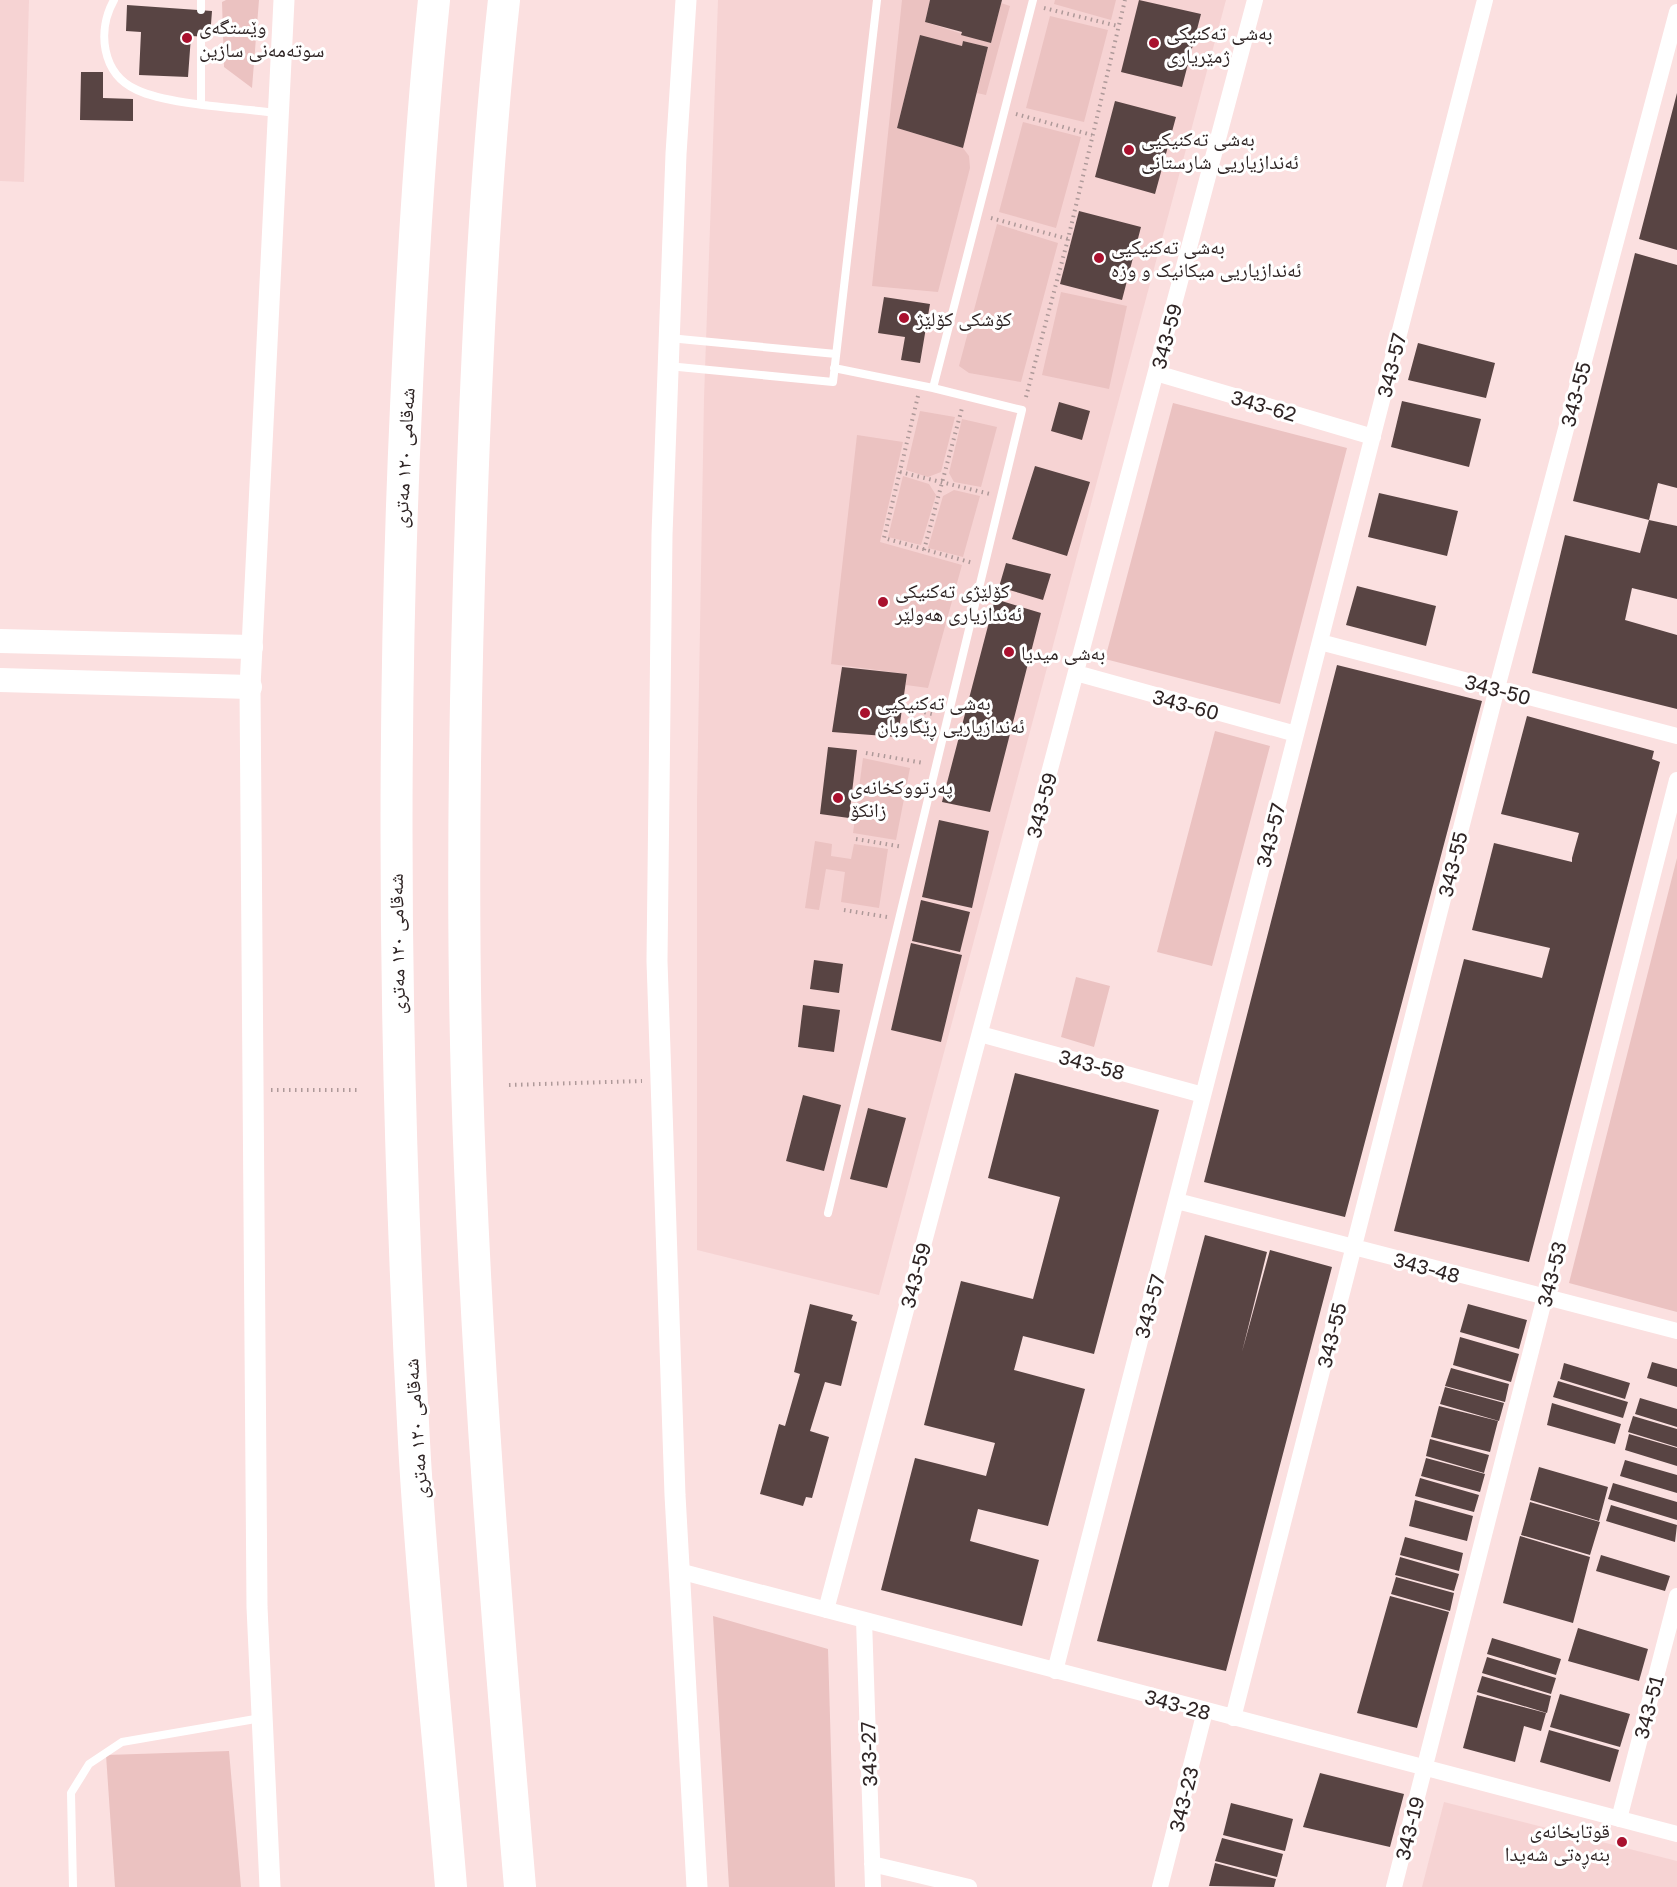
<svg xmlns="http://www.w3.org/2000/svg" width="1677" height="1887" viewBox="0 0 1677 1887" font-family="'Golos Text','Noto Naskh Arabic',sans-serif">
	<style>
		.built { fill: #f6d3d3 }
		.green { fill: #ebc2c1 }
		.building { fill: #584443 }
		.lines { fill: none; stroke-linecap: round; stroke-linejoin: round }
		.path { stroke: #ae9999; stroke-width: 4; stroke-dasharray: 1.5 4.5; stroke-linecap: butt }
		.service { stroke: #fff; stroke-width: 8 }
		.minor { stroke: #fff; stroke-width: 16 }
		.tertiary { stroke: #fff; stroke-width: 21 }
		.secondary { stroke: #fff; stroke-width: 24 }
		.motorway { stroke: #fff; stroke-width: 32 }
		.poi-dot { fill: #a9112e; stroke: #fff; stroke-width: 2 }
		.labels { text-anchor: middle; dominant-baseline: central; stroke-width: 6; stroke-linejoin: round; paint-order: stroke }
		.poi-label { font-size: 20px; fill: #2e2424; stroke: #fff; text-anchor: start }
		.street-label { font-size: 20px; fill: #2e2424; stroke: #fff }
	</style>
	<rect width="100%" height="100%" fill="#fbe0e0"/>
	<path class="built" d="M0,0H29L24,182L0,181Z
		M718,0H1226L879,1295L697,1250V801L704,398Z
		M1444,1802L1677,1861V1887H1422Z"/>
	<path class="green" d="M226,0H259L252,88L224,67L222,2Z
		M902,0H930L925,22L991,43L1001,3L1010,6L986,95L977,93L988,47L963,41L962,46L920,36L897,128L963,148L969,156L970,168L938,292L872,286Z
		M1055,0H1116L1111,20L1054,4Z
		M1050,16L1108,30L1084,122L1026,108Z
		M1023,122L1081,137L1056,228L999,212Z
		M997,224L1058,243L1021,382L969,373L959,366Z
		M1061,292L1127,306L1109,389L1042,375Z
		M1173,403L1347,448L1280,704L1105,659Z
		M920,411L955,417L941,472L928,477L906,470Z
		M962,419L997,427L981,487L954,482L949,473Z
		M857,435L903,442L880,542L962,565L928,688L906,685L907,674L831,664Z
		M903,476L929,484L936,495L921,545L888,537Z
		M954,490L980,496L963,557L928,548L943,496Z
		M1215,731L1270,746L1212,966L1157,952Z
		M863,758L910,768L896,840L853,833Z
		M815,841L832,844L831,856L851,859L854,844L888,849L879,908L841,902L845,872L826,869L819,910L805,908Z
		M1677,858V1312L1569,1283Z
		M1076,977L1110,986L1094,1047L1061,1037Z
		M713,1616L828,1649L835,1887H729Z
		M229,1751L241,1887H115L106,1755Z"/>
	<path class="building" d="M930,0H1002L991,43L961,35L962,32L925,22Z
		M1139,0L1201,14L1182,87L1121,72Z
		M127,5L212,11L210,37L191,36L188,77L139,75L141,32L126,31Z
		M920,35L962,46L963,41L988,47L963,148L897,128Z
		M81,72H103V98L133,99V121L80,120Z
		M1677,93V250L1639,239Z
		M1115,101L1176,117L1155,194L1095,177Z
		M1079,211L1141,227L1122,300L1060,284Z
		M1635,253L1677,265V488L1658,483L1649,520L1573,501Z
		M884,297L930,304L920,363L901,360L905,337L878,333Z
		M1418,343L1495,363L1486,398L1408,380Z
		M1402,401L1481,419L1469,467L1391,447Z
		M1059,402L1090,411L1082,440L1051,431Z
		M1035,466L1090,482L1067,556L1012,539Z
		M1379,493L1458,511L1447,556L1368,537Z
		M1649,520L1677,526V599L1632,588L1625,620L1677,635V709L1532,673L1565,535L1640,553Z
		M1006,563L1051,574L1043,600L999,587Z
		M1357,586L1436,606L1426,646L1346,625Z
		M995,599L1041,613L990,812L942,802Z
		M1337,665L1482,701L1345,1217L1204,1182Z
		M842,667L907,674L898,737L832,732Z
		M1527,716L1654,751L1652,759L1660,762L1529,1262L1394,1231L1464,959L1542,978L1550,948L1472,930L1494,843L1572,862V858L1579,833L1501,814Z
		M828,747L857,750L849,818L820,814Z
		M939,820L989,831L972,908L922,897Z
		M921,900L970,912L960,952L912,941Z
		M911,943L962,955L941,1042L891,1030Z
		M814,960L843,964L839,993L810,989Z
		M803,1005L840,1010L834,1052L798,1047Z
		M1015,1073L1159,1110L1094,1354L1023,1336L1014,1370L1085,1389L1048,1526L978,1509L970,1541L1039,1560L1022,1626L881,1590L915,1458L986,1476L995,1443L924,1425L961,1281L1033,1299L1060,1197L988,1178Z
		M803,1095L841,1105L824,1171L786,1161Z
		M868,1108L906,1118L887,1188L850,1179Z
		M1205,1235L1267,1252L1242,1352L1270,1250L1332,1267L1226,1671L1097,1641Z
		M810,1304L853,1315L851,1320L857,1322L841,1386L825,1382L810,1431L829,1437L812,1498L806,1497L803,1506L760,1494L779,1424L785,1426L800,1374L794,1372Z
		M1468,1304L1527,1320L1519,1349L1460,1332Z
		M1460,1337L1519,1354L1511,1382L1453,1365Z
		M1652,1362L1677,1369V1387L1647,1378Z
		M1564,1363L1630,1383L1625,1399L1560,1379Z
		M1451,1368L1509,1384L1505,1402L1445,1386Z
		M1558,1381L1628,1402L1623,1418L1553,1397Z
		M1445,1387L1504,1403L1499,1421L1440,1404Z
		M1640,1398L1677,1409V1427L1635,1414Z
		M1552,1403L1621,1424L1615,1444L1547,1425Z
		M1439,1406L1498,1421L1490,1452L1431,1437Z
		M1633,1416L1677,1429V1447L1628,1432Z
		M1629,1434L1677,1448V1466L1625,1450Z
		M1430,1439L1489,1455L1484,1473L1426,1456Z
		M1426,1458L1485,1474L1480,1492L1421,1476Z
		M1625,1460L1677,1475V1493L1620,1476Z
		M1539,1467L1608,1487L1599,1521L1530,1500Z
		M1420,1478L1479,1495L1474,1512L1415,1496Z
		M1613,1483L1677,1502V1520L1608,1499Z
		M1415,1500L1473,1516L1467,1541L1409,1526Z
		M1530,1502L1600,1522L1590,1555L1521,1535Z
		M1611,1505L1677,1525L1675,1542L1606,1521Z
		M1520,1536L1590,1557L1573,1623L1503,1603Z
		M1405,1537L1463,1553L1459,1571L1400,1555Z
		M1601,1555L1670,1576L1665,1591L1596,1571Z
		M1400,1557L1459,1574L1454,1591L1395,1575Z
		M1396,1577L1454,1593L1450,1611L1391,1594Z
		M1390,1596L1449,1612L1417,1728L1357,1713Z
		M1578,1628L1648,1649L1639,1681L1568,1661Z
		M1492,1638L1561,1659L1556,1675L1487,1654Z
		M1487,1657L1556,1678L1551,1694L1482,1673Z
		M1482,1676L1551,1696L1547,1713L1477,1692Z
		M1560,1694L1630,1714L1620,1747L1550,1727Z
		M1477,1695L1546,1713L1541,1731L1524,1726L1515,1762L1463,1748Z
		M1549,1730L1619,1750L1610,1782L1540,1762Z
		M1320,1773L1404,1794L1390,1847L1303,1827Z
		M1231,1803L1293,1819L1285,1851L1223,1835Z
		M1222,1838L1283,1854L1277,1877L1215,1861Z
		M1215,1863L1276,1879L1274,1887L1209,1886Z"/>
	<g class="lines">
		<path class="path" d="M1044,8L1118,26
			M1016,114L1092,135
			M991,218L1068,239
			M918,396L884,538L973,563
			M1026,397L1068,239L1125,0
			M900,472L990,494
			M924,550L962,408
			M907,708L936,715
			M866,753L924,763
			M856,839L903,847
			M844,910L887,917
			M509,1085L642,1081
			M271,1090H357"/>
		<path class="service" d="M114,0C97,30 101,74 137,90C169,105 240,108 277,113
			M201,0V10
			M201,36V103
			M669,338L836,354
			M668,366L833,382L877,0
			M933,388L1033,0
			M828,1213L1022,410L933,388L834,368
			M73,1887L71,1793L89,1764L122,1742L261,1718"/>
		<path class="minor" d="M1156,373L1373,437
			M1320,642L1677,736
			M1076,673L1296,734
			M980,1034L1203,1095
			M1177,1201L1677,1331
			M679,1571L1677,1834
			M826,1610L1255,0
			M864,1620L873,1887
			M1055,1671L1485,0
			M1233,1718L1497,688L1677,12
			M1619,1819L1677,1596
			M872,1864L969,1887
			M1160,1887L1205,1711
			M1394,1887L1677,780"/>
		<path class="tertiary" d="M686,0L676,154L662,535L657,961L675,1495L697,1887
			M270,1887L257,1607L250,687L284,0"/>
		<path class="secondary" d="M0,641L251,647
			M0,680L250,687"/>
		<path class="motorway" d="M434,0C420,135 412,272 406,407C390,753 395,1097 414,1442C422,1591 439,1739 451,1887
			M504,0C487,154 479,310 473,464C465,670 461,876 467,1082C475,1350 497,1619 520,1887"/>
	</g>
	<g class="poi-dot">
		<circle cx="187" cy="38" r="6"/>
		<circle cx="1154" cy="43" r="6"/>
		<circle cx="1129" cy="150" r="6"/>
		<circle cx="1099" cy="258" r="6"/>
		<circle cx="904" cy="318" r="6"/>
		<circle cx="883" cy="602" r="6"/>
		<circle cx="1009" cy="652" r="6"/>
		<circle cx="865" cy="713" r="6"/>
		<circle cx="838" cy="798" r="6"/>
		<circle cx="1622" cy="1842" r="6"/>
	</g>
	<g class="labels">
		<g class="poi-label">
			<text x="199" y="26">وێستگەی<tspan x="199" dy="23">سوتەمەنی سازین</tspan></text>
			<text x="1166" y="32">بەشی تەکنیکی<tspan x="1166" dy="23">ژمێریاری</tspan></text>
			<text x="1141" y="138">بەشی تەکنیکیی<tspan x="1141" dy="23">ئەندازیاریی شارستانی</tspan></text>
			<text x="1111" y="246">بەشی تەکنیکیی<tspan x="1111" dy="23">ئەندازیاریی میکانیک و وزە</tspan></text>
			<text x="916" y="318">کۆشکی کۆلێژ</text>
			<text x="895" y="590">کۆلێژی تەکنیکی<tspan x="895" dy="23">ئەندازیاری هەولێر</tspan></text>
			<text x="1021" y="652">بەشی میدیا</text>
			<text x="877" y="702">بەشی تەکنیکیی<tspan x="877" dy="23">ئەندازیاریی ڕێگاوبان</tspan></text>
			<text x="850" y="786">پەرتووکخانەی<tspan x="850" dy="23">زانکۆ</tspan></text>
			<text x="1610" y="1830" text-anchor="end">قوتابخانەی<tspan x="1610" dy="23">بنەڕەتی شەیدا</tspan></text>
		</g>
		<g class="street-label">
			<text transform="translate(1166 336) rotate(-75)">343-59</text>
			<text transform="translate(1391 365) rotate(-76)">343-57</text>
			<text transform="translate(1575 394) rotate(-75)">343-55</text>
			<text transform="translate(1264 405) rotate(16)">343-62</text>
			<text transform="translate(403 458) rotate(-87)">شەقامی ١٢٠ مەتری</text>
			<text transform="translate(1498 689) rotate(15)">343-50</text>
			<text transform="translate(1186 704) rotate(15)">343-60</text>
			<text transform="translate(1041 805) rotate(-75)">343-59</text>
			<text transform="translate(1270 835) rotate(-76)">343-57</text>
			<text transform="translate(1452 864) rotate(-76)">343-55</text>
			<text transform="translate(396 944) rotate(-91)">شەقامی ١٢٠ مەتری</text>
			<text transform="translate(1092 1064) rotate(15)">343-58</text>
			<text transform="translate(1427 1267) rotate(15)">343-48</text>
			<text transform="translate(1551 1274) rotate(-76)">343-53</text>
			<text transform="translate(915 1275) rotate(-75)">343-59</text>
			<text transform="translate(1149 1306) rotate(-75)">343-57</text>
			<text transform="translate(1331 1335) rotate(-76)">343-55</text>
			<text transform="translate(415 1429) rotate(-94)">شەقامی ١٢٠ مەتری</text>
			<text transform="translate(1178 1704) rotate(15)">343-28</text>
			<text transform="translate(1648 1707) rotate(-75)">343-51</text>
			<text transform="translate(868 1754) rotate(-92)">343-27</text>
			<text transform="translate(1183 1799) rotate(-76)">343-23</text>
			<text transform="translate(1409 1828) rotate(-76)">343-19</text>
		</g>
	</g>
</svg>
